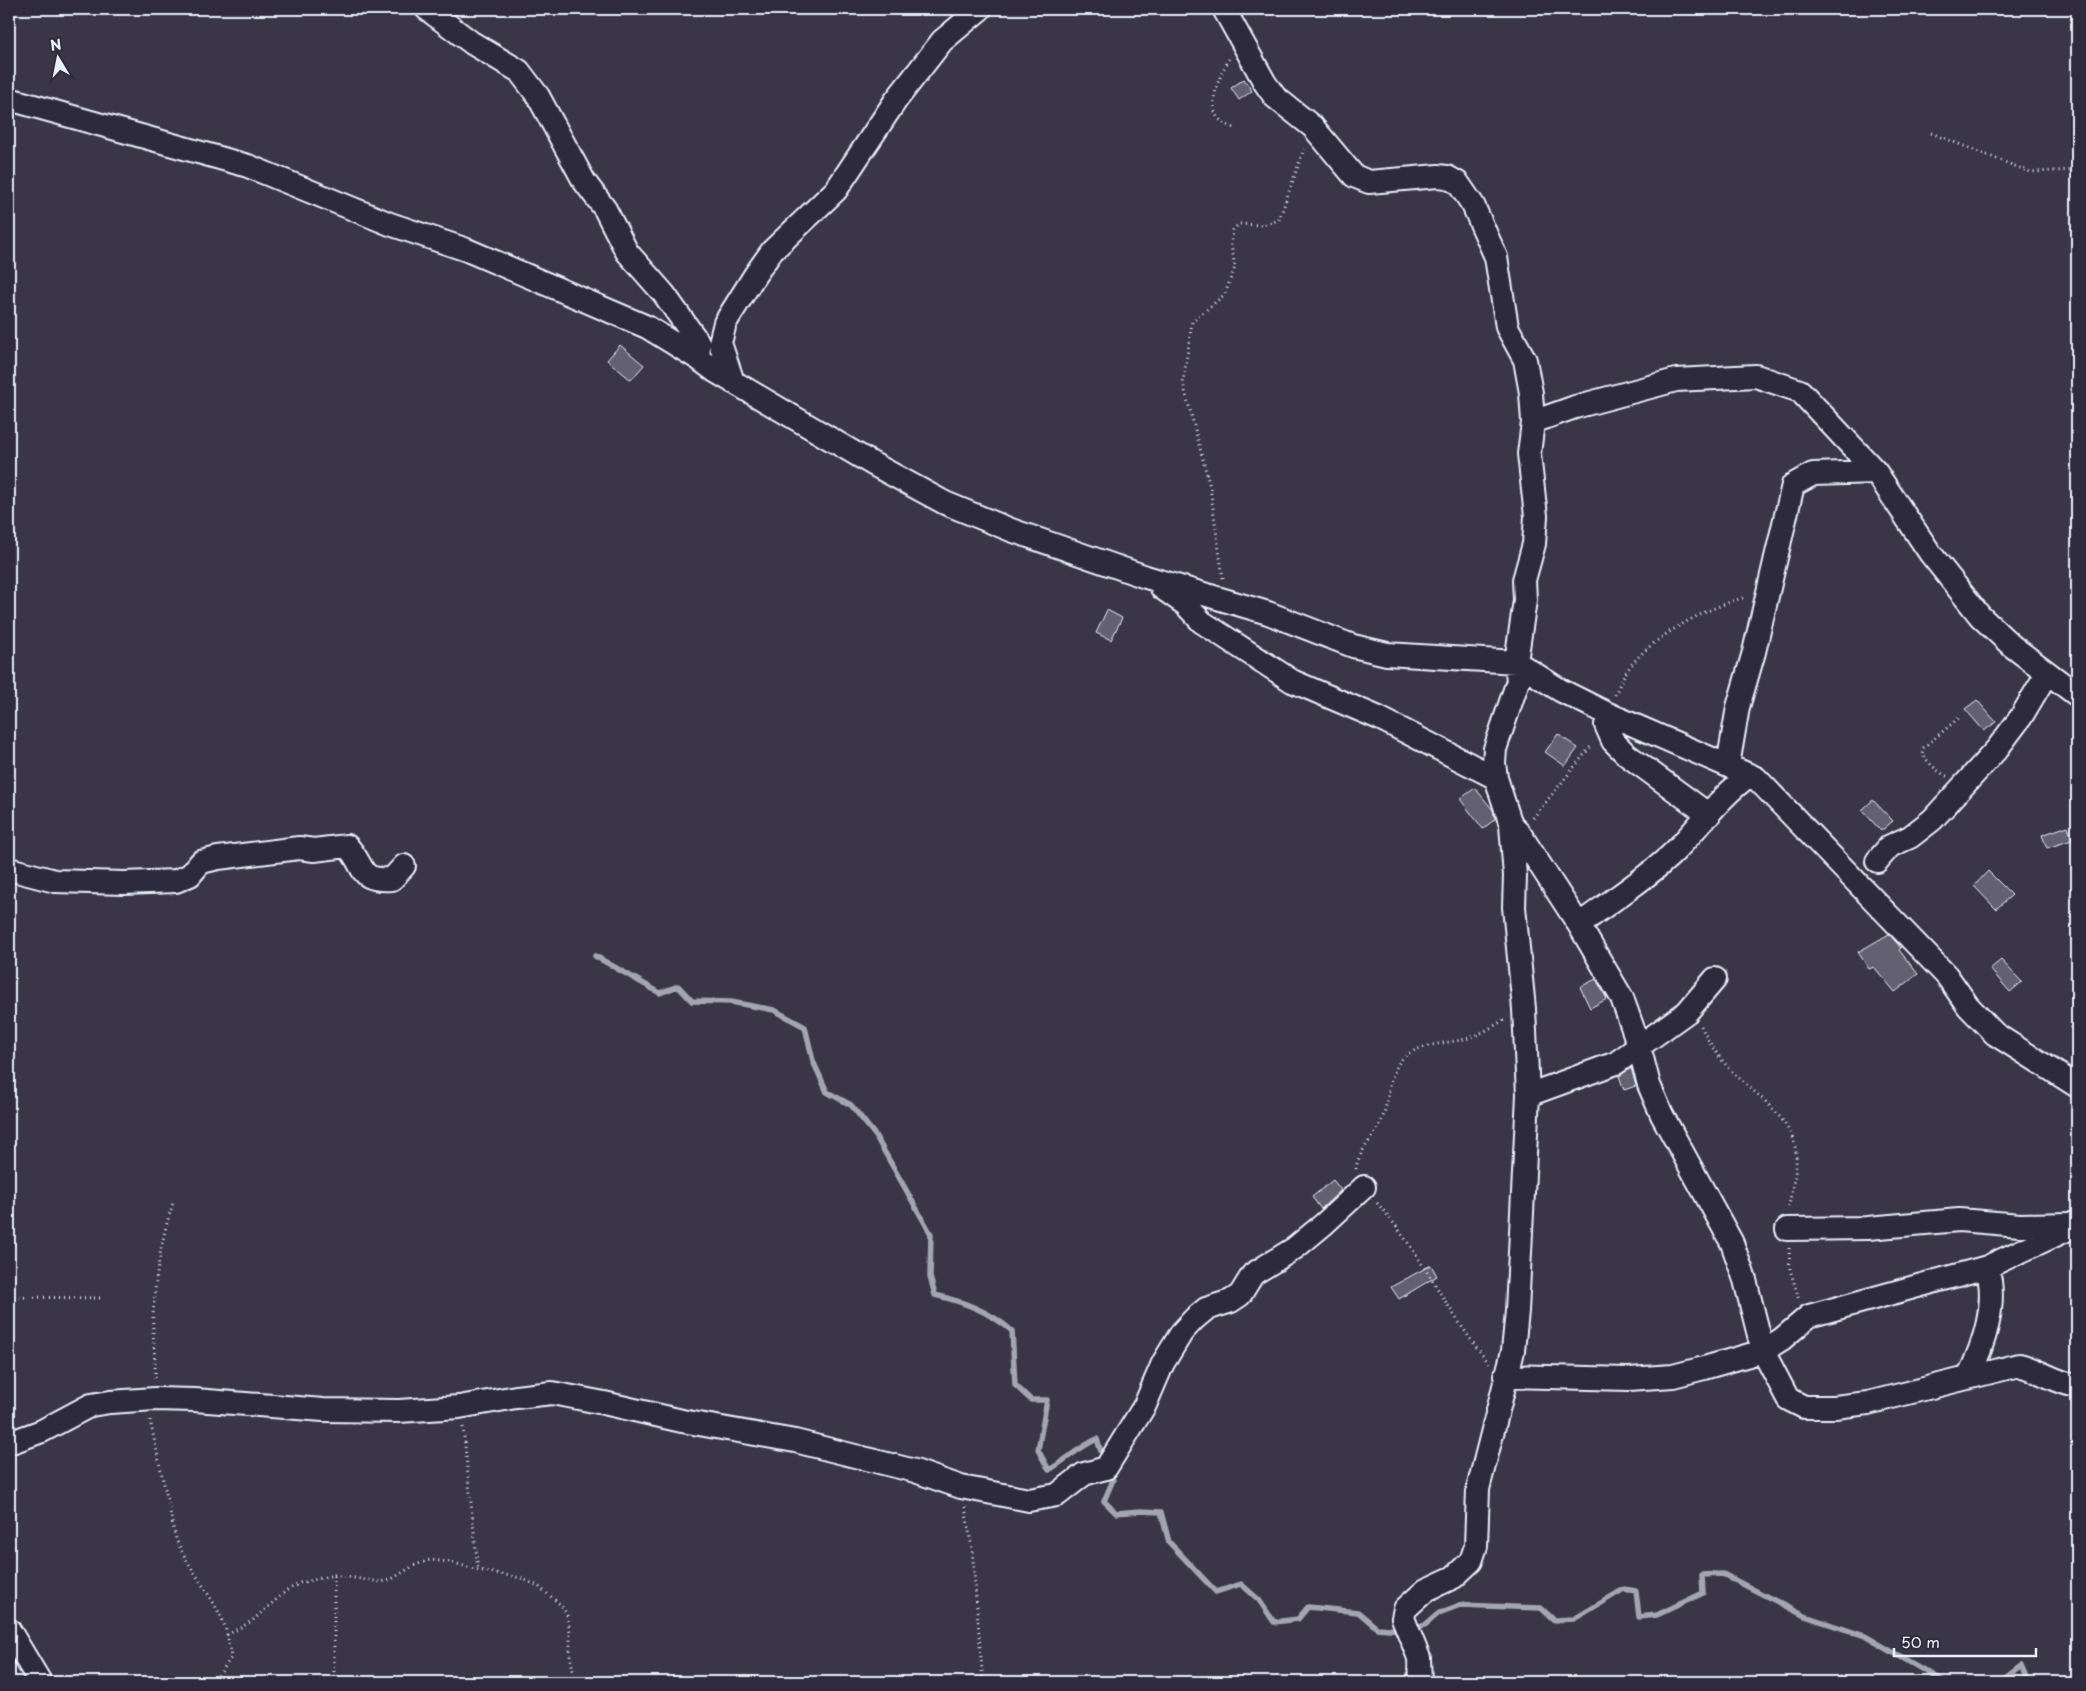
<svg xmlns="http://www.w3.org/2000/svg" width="2086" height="1691" viewBox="0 0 2086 1691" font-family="'Playpen Sans',sans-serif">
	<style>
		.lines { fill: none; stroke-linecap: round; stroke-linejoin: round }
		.stream { stroke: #a2a6b1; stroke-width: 5.5 }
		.building { fill: #636171; stroke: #e8f1f8 }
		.minor-casing { stroke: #e8f1f8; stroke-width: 26 }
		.path { stroke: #e8f1f8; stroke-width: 3; stroke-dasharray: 1 4; stroke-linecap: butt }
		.minor { stroke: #2f2a3d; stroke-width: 22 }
	</style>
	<rect width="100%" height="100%" fill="#3a3648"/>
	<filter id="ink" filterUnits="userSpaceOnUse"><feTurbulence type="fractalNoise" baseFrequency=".02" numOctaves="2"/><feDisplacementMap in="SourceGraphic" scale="10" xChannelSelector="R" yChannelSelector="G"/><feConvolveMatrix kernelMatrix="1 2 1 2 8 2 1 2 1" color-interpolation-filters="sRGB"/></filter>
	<g filter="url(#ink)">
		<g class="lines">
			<path class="stream" d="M595,956L660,993L678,986L692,1001L731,1002L774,1010L805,1027L813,1061L827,1092L851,1105L875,1135L931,1234L930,1277L935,1295C964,1302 989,1311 1012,1331L1015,1385L1031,1400H1047L1038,1450L1049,1470C1066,1460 1079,1447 1097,1439L1104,1461
				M1108,1472L1113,1480L1104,1501L1116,1513L1141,1511L1161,1512L1169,1542L1216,1592L1241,1584L1259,1600L1274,1622L1298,1619L1308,1607L1358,1612L1377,1628L1401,1630
				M1413,1629L1425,1625L1439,1613L1460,1605L1541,1608L1554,1620L1574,1619L1624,1589L1636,1591L1639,1617L1657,1615L1703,1593L1702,1575L1723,1574L1805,1616L1865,1636L1944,1682
				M2000,1682L2021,1666L2028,1682"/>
		</g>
		<path class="building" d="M1244,79L1252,91L1239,100L1231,88Z
			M620,345L644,365L631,380L607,360Z
			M1107,610L1122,618L1111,640L1096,633Z
			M1977,700L1996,722L1984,731L1965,709Z
			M1558,734L1578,748L1565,766L1545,752Z
			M1475,788L1493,810L1495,819L1483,829L1460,799Z
			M1873,800L1893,821L1881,831L1862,810Z
			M2068,826L2072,840L2047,848L2042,835Z
			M1988,871L2012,895L1996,909L1974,886Z
			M1889,934L1901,948L1899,950L1918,974L1895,992L1874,967L1869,969L1858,952Z
			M2001,960L2022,982L2010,992L1990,969Z
			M1596,979L1607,999L1590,1008L1580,987Z
			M1631,1068L1636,1086L1624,1090L1619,1076Z
			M1333,1180L1341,1190L1321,1209L1312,1197Z
			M1431,1265L1437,1276L1399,1299L1391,1287Z"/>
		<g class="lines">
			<defs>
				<path id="minor" d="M427,9L472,43L519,71L538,96L584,181L605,209L627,252L664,294L698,342L699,359
					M1224,9L1265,83L1275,97L1313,127L1354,176L1369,182L1438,176L1447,177L1458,183L1473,205L1496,257L1507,327L1525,360L1531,393L1533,422L1529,454L1536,516L1534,544L1524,580L1525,600L1516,662L1518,681L1495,749L1494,763L1496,778L1511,825L1515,876L1514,907L1524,1009L1528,1095L1517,1311L1513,1351L1478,1489L1476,1546L1471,1561L1454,1577L1426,1590L1405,1609L1403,1618L1419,1658L1420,1682
					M9,99L248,166L390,224L467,250L647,327L699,359L715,371L873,464L945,503L1011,530L1146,577L1268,613L1353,646L1387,654L1516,662L1560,690L1606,713L1756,778L1947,976L1968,1006L1995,1034L2077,1086
					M733,382L720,343L725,323L755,275L772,251L836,190L896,100L942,41L980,9
					M1533,422L1575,407L1676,380L1756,376L1800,391L1876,472L1930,553L1980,616L2012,646L2077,695
					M1162,588L1185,604L1202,622L1292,681L1379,718L1496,778
					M1606,725L1613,741L1627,755L1709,815
					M1728,765L1738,707L1754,652L1793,485L1813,474L1876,472
					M1511,825L1520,834L1579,925L1622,998L1639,1046L1649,1085L1662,1115L1732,1243L1745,1280L1763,1351L1788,1399L1804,1407H1835L1868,1403L2019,1365C2040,1370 2056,1383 2077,1386
					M1877,861L1890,846L1910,837L1932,820L1997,749L2021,717L2047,673
					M9,869L55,881L124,883L176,881L190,875L201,862L218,858L299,848L314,850L347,846C367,867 356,881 392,879L404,866
					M1579,925C1609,902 1649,877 1674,852C1700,826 1720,796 1750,775
					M1528,1095L1616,1063L1687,1012L1715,979
					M1787,1229L1868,1228L1959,1220L2020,1225L2071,1224
					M1505,1376L1629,1379L1673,1376L1704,1368L1763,1351L1782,1339L1809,1316L1987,1267L2077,1225
					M1968,1378C1984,1344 1998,1304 1987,1267
					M9,1443L42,1431L91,1405L110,1402L155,1399L195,1400L323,1410L399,1411L459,1407L516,1397L552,1393L604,1403L682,1421L795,1441L915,1471L961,1487L1029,1500L1057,1495L1084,1474L1106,1468L1145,1405L1163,1363L1182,1332L1194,1319L1206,1309L1231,1301L1240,1295L1253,1274L1295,1248L1324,1224L1364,1187
					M9,1630L40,1682"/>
			</defs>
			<use href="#minor" class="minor-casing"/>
			<path class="path" d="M1229,59C1221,73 1205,106 1220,120C1223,124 1230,126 1234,128
				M1931,133L2030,172L2077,170
				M1223,578L1210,487L1183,383L1192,322L1225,294L1235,267L1231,245L1233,230L1239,224L1263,225L1279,220L1304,149
				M1615,695C1618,688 1621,680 1625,674C1647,638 1706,608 1746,597
				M1947,776C1937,772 1929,763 1922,754L1923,748L1960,717
				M1533,818L1592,745
				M2077,969L2071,975V991L2077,1000
				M1701,1026C1710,1045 1723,1064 1739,1078C1761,1098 1792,1120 1796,1152C1798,1171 1790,1191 1789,1209
				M1356,1169C1358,1151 1374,1138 1381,1122C1388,1105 1389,1080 1397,1066C1408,1044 1444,1044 1466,1039C1479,1035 1492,1027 1504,1020
				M1377,1203C1421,1252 1447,1313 1489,1363
				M1789,1248L1790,1269L1799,1300
				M9,1297L103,1298
				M155,1378C156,1358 152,1337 153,1317C155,1279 161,1239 173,1203
				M150,1420L176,1539C188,1567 208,1590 221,1617C227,1629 229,1644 231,1658L214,1682
				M463,1427L478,1570
				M965,1507L972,1548L983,1682
				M227,1635L252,1621L286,1591L300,1583L334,1575L381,1582L390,1580L415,1565L430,1560L450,1562L478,1570L521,1578L538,1586L561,1605L567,1615L570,1632V1654L575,1682
				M334,1682V1575"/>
			<use href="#minor" class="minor"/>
		</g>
	</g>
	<rect width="2086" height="1691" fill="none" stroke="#2f2a3d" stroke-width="30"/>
	<rect x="15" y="15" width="2056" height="1661" fill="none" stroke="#e8f1f8" stroke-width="2" filter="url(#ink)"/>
	<g transform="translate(58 58) rotate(350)" stroke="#2f2a3d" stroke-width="4" paint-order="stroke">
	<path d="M0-4L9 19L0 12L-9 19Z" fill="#e8f1f8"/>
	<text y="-8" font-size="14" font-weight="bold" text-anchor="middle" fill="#e8f1f8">N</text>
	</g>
	<path d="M1894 1648v8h142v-8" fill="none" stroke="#e8f1f8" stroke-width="2.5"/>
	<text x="1901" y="1648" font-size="15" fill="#e8f1f8" stroke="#2f2a3d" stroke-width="4" paint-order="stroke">50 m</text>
</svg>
